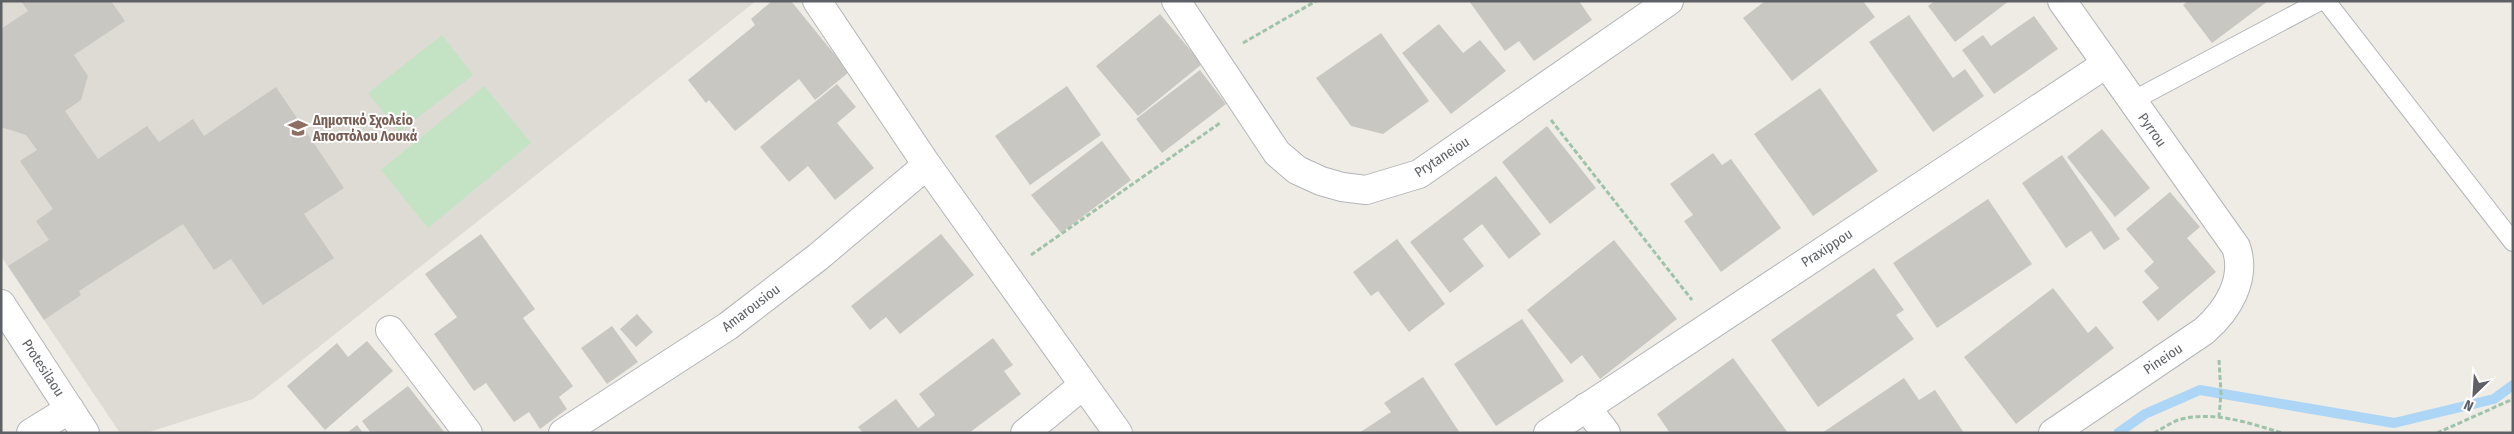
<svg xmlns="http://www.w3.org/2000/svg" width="2514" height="434" viewBox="0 0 2514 434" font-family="'Fira Sans Condensed',sans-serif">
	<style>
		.education { fill: #dddbd3 }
		.green { fill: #c4e3c4 }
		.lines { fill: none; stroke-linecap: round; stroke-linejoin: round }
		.stream { stroke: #add6f6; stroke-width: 10 }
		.building { fill: #c9c7c2 }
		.service-casing { stroke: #b2b5b9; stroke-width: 20 }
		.minor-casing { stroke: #b2b5b9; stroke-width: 30 }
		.path { stroke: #9ec3a9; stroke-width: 3; stroke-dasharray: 5 2.5; stroke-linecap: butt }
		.service { stroke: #fff; stroke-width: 18 }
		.minor { stroke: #fff; stroke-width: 28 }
		.labels { text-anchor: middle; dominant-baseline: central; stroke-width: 4; stroke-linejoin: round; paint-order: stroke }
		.education-label { font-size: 14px; font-weight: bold; fill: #785e54; stroke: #fff; text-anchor: start }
		.street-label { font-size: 14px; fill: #5d6064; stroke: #fff }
	</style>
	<rect width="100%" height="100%" fill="#eeece5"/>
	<path class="education" d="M1,1H756L253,399L146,433H120L1,256Z"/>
	<path class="green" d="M442,35L473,75L399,132L368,93Z
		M484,86L531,143L428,228L381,170Z"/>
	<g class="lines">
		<path class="stream" d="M2118,433L2145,414L2200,390L2394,423L2494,399L2513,385"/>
	</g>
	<path class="building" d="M21,1H111L125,21L74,55L88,76L81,100L65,111L98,159L147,126L159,142L193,119L204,136L276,87L344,188L304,214L334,258L263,305L231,259L214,270L183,224L79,291L81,295L44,320L8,266L49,240L36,221L53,209L20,161L37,150L26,135L1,127V29L28,11Z
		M772,1H791L849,72L815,100L799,79L735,131L709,100L706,103L688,80L755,25L751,19Z
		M1469,1H1579L1592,20L1534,61L1519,41L1505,51Z
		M1765,1H1863L1875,17L1792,81L1743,18Z
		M1935,1H2009L1955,42L1928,6Z
		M2188,1H2268L2212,43L2183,5Z
		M1160,14L1202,64L1138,116L1096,66Z
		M1909,15L1953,78L1965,69L1984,96L1933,132L1869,42Z
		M2034,16L2058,49L1994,94L1962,50L1983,35L1991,46Z
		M1439,24L1463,53L1480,40L1506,71L1451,114L1402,53Z
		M1381,33L1429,101L1383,134L1351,126L1316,78Z
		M1200,70L1226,104L1162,153L1136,119Z
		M837,84L856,107L837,123L874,168L835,200L808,166L789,182L760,147Z
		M1067,86L1101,135L1030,185L995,136Z
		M1820,88L1878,171L1813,216L1754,134Z
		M1547,126L1596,188L1550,224L1502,162Z
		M2102,129L2150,188L2115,217L2067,157Z
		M1102,141L1131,180L1061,233L1031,195Z
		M1713,153L1722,165L1731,159L1781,228L1721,272L1684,221L1693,215L1670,184Z
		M2062,155L2120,239L2104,250L2091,231L2066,248L2022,183Z
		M1496,176L1541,234L1509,259L1482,224L1463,239L1484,266L1450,293L1410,242Z
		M2170,192L2200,227L2187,238L2216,272L2158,321L2142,302L2159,288L2144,271L2154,262L2126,229Z
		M1988,199L2032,264L1937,328L1893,263Z
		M481,234L535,309L523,318L573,386L559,397L567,409L540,429L529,412L514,422L486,383L474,391L434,334L457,317L425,274Z
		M941,234L974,275L900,334L886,317L870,330L851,306Z
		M1397,239L1445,304L1409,332L1378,291L1371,296L1353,272Z
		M1614,240L1677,319L1600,379L1582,355L1571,364L1527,310Z
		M1874,268L1904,310L1896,315L1914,339L1818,407L1771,340Z
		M2053,288L2088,333L2096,326L2114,348L2016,424L1964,357Z
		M637,314L653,332L636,347L620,329Z
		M1522,319L1564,381L1496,426L1454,364Z
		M612,326L638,362L607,384L581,348Z
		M993,338L1013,365L1004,371L1021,394L969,433H863L858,427L896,399L918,428L935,415L919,394Z
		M367,341L393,371L325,430L287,386L337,343L348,357Z
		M1733,358L1788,433H1670L1657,414Z
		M1423,377L1460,433H1359L1391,412L1384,403Z
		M1904,378L1919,400L1935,390L1964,433H1822Z
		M408,386L445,433H371L362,421Z
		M357,425L363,433H347Z"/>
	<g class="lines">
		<defs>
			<path id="service" d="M2326,1L2513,242
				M2132,101L2320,1"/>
			<path id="minor" d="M817,1L927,165L1118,433
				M1176,1L1277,153L1297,170L1321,181L1342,187L1366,190L1419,174L1669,1
				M1,304L85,433
				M390,330L468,433
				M1586,407L1606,433
				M31,433L70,409
				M563,433L728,326L818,257L927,165
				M1025,433L1082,386
				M1548,433L2106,64
				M2053,433L2204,331C2228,310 2247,279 2236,247L2062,1"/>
		</defs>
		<use href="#service" class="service-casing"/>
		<use href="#minor" class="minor-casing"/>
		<path class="path" d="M1243,43L1316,1
			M1551,120L1692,300
			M1031,255L1220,123
			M2219,360L2221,394L2219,417
			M2154,433C2162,429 2170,423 2178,420C2213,410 2249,423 2282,433
			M2437,433L2513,399"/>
		<use href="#service" class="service"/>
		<use href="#minor" class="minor"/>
	</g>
	<defs>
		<symbol id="school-bare" viewBox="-9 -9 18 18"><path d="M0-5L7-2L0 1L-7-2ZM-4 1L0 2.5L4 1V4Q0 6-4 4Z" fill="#8d6e63" stroke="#fff" stroke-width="2.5" paint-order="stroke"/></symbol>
	</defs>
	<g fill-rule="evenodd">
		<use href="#school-bare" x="284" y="114" width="28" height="28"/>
	</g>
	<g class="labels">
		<g class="education-label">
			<text x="313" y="120">Δημοτικό Σχολείο<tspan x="313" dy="16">Αποστόλου Λουκά</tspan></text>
		</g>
		<g class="street-label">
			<text transform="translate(2152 130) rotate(55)">Pyrrou</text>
			<text transform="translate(1442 157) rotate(-33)">Prytaneiou</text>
			<text transform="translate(1827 248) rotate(-33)">Praxippou</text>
			<text transform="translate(751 308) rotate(-37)">Amarousiou</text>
			<text transform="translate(2163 359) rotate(-34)">Pineiou</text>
			<text transform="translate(43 368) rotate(57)">Protesilaou</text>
		</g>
	</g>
	<rect width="2514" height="434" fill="none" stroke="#5d6064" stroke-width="5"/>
	<g transform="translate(2474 394) rotate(205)" stroke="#ffffff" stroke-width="4" paint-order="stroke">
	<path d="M0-4L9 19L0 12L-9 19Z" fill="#5d6064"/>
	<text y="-8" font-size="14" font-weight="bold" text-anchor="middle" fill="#5d6064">N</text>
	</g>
</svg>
